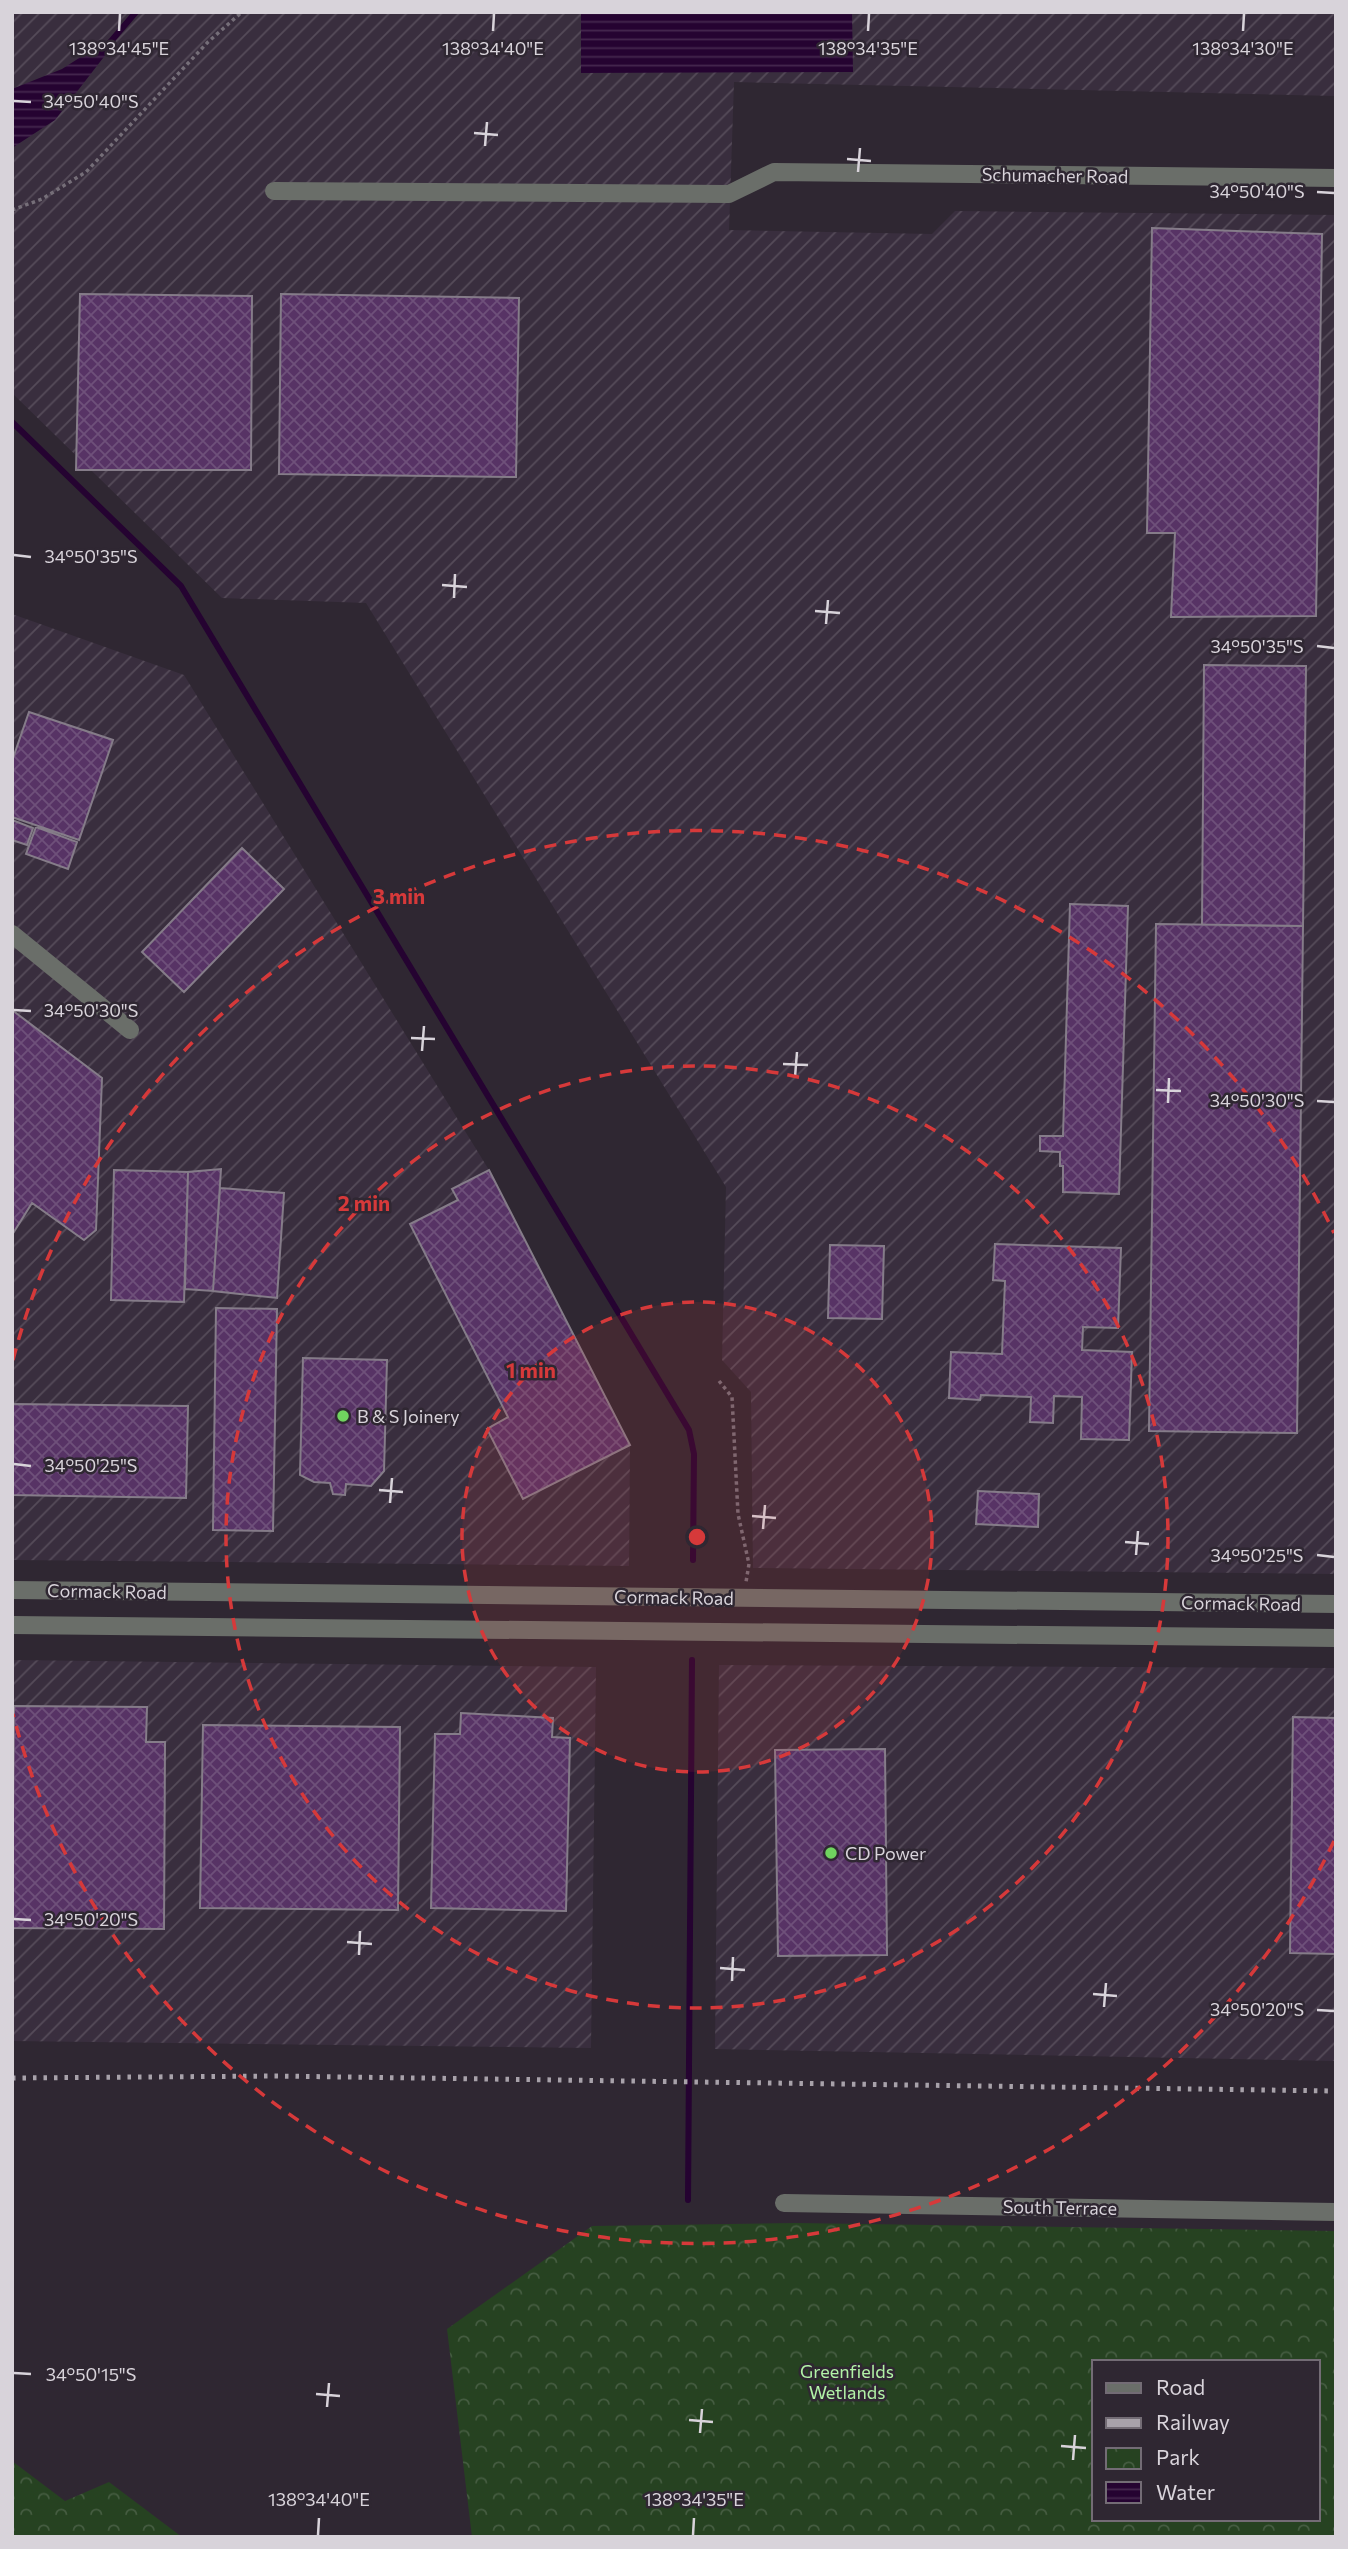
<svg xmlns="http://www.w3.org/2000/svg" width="1348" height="2549" viewBox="0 0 1348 2549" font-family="Commissioner,sans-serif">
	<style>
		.industrial { fill: url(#industrial-furrows) }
		.park { fill: url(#park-crowns); fill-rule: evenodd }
		.water { fill: url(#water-rules) }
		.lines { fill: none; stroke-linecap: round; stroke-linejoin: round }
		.stream { stroke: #250331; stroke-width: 6 }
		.building { fill: url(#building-cross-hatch); stroke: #857c89; stroke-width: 2 }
		.path { stroke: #756e78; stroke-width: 3.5; stroke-dasharray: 3.5 3.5; stroke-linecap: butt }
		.minor { stroke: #6a6e69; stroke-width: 18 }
		.rail { stroke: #a8a2aa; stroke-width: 5; stroke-dasharray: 3.5 7; stroke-linecap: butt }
		.ticks { fill: none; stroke: #d8d3da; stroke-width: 2.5 }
		.ring { fill: none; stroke: #d6393a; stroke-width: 3.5; stroke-dasharray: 12 9 }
		.poi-dot { fill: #70d35f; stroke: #2f2732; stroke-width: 2.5 }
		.labels { text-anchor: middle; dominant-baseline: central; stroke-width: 5; stroke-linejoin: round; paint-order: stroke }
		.street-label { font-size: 18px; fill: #d8d3da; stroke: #2f2732 }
		.poi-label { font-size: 18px; fill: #d8d3da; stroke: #2f2732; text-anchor: start }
		.park-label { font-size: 18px; fill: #b2f3a7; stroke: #2f2732 }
		.ticks-label { font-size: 18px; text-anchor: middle; fill: #d8d3da; stroke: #2f2732; stroke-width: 5; stroke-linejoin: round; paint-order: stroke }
		.centre { fill: #d6393a; stroke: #2f2732; stroke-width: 3.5 }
		.ring-label { font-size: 21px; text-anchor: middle; font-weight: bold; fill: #d6393a; stroke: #2f2732; stroke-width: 5; stroke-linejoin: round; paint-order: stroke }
	</style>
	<defs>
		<pattern id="industrial-furrows" width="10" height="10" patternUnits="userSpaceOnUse" patternTransform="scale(1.75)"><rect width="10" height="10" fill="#392e3e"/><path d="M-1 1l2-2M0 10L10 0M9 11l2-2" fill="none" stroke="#554b59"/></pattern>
		<pattern id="park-crowns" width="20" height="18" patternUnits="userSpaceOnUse" patternTransform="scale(1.75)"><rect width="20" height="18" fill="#264221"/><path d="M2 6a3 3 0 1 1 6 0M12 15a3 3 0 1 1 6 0" fill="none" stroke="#455c41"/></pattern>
		<pattern id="water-rules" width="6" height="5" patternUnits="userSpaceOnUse" patternTransform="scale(1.75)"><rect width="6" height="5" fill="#250331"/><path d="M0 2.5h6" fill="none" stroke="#44274e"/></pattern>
		<pattern id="building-cross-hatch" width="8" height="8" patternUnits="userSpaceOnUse" patternTransform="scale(1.75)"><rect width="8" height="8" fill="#573365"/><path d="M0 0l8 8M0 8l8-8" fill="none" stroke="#6e507a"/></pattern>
	</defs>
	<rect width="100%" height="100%" fill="#2f2732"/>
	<path class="industrial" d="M12,12H1336V96L734,82L729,230L932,234L955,211L1336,215V1574L753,1568L751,1392L722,1360L726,1187L366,603L222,598L12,393Z
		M12,614L184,675L489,1170L630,1445L629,1566L12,1560Z
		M12,1660L596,1667L591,2048L12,2041Z
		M719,1665L1336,1668V2061L715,2049Z"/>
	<path class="park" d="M795,2223L1336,2231V2537H472L447,2329L592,2226ZM1094,2362H1318V2519H1094Z
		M12,2461L65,2501L109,2482L182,2537H12Z"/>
	<path class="water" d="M581,12H852L853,72L581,73Z
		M101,44L110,49L55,120L12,148V89L62,69Z"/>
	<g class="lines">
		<path class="stream" d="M106,47L136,12
			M12,422L181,586L689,1430L694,1454L693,1560
			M688,2200L692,1660"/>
	</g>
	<path class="building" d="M1152,228L1322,234L1316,616L1171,617L1175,533H1147Z
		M80,294L252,296L251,470H76Z
		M281,294L519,298L516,477L279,474Z
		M1204,665L1306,666L1303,926L1202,925Z
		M29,712L113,740L79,840L12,817V761Z
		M12,820L33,828L27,845L12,840Z
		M36,827L77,842L68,869L26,854Z
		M242,848L284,889L184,992L142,952Z
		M1070,904L1128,906L1119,1194L1063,1192V1166H1060V1152L1040,1151V1136H1063Z
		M1156,924L1303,926L1297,1433L1149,1431Z
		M12,1010L102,1078L96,1230L84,1240L32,1203L12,1235Z
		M221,1169L213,1291L185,1289L188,1172Z
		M114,1170L188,1172L184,1302L111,1300Z
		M489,1170L630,1445L523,1499L487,1429L508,1417L410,1224L458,1200L452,1189Z
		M220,1188L284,1193L277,1298L213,1291Z
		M995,1244L1121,1248L1118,1328L1083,1327L1082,1350L1132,1352L1129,1440L1081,1439L1082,1397L1054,1396L1053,1423L1030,1422L1031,1397L981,1395L980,1400L949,1398L951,1352L1002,1354L1005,1281L993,1280Z
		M830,1245L884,1246L882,1319L828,1318Z
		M216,1308L277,1309L273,1531L213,1530Z
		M303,1358L387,1360L384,1471L371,1486L346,1484L345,1495L333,1494L330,1483L314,1482L300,1475Z
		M12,1404L188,1406L186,1498L12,1495Z
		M978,1491L1039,1494L1038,1527L976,1524Z
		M14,1706L147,1707L146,1742H165L164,1929L12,1928Z
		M461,1713L553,1718L552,1737L570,1738L566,1911L431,1908L435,1734H460Z
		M1293,1717L1336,1718V1954L1290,1953Z
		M203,1725L400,1727L398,1910L200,1908Z
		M885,1749L887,1955L778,1956L775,1750Z"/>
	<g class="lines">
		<path class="path" d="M12,210L42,199L86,172L208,42L242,12
			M719,1381L732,1397L738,1514L749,1564L746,1582"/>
		<path class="minor" d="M274,191L729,194L774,172L1336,178
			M12,934L130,1030
			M12,1590L1336,1604
			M12,1625L1336,1638
			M784,2203L1336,2212"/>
		<path class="rail" d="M12,2078L275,2076L1336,2091"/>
	</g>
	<path class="ticks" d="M119,31L120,14M493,31L494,14M868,31L869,14M1243,31L1244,14M14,101L31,102M474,133L498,135M485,146L487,122M847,159L871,161M858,172L860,148M1317,192L1334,193M14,555L31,557M442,585L467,587M454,598L455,574M815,611L840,613M826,624L828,600M1317,646L1334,648M14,1010L31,1011M411,1038L435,1039M422,1051L424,1026M783,1064L808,1065M795,1077L797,1052M1156,1090L1181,1091M1317,1101L1334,1102M1168,1103L1169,1078M14,1464L31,1466M379,1490L403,1492M390,1503L392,1478M752,1516L776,1518M763,1529L765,1505M1125,1542L1149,1544M1136,1555L1138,1531M1317,1555L1334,1557M14,1919L31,1920M347,1942L372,1944M359,1955L360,1931M720,1968L745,1970M732,1981L733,1957M1093,1994L1117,1996M1104,2007L1106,1983M1317,2010L1334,2011M14,2373L31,2374M316,2394L340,2396M327,2407L329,2383M689,2420L713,2422M700,2433L702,2409M1061,2446L1086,2448M1073,2460L1075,2435M318,2535L319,2518M693,2535L694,2518"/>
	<circle cx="697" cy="1537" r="235" fill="#d6393a" fill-opacity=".12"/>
	<g class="ring">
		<circle cx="697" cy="1537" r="235"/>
		<circle cx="697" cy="1537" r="471"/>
		<path d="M1334 1841A706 706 0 0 1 13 1714M13 1360A706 706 0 0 1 1334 1233"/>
	</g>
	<g class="poi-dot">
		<circle cx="343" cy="1416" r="7"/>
		<circle cx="831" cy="1853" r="7"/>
	</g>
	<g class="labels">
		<g class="street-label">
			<text transform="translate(1055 175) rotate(1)">Schumacher Road</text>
			<text transform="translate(107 1591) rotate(1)">Cormack Road</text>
			<text transform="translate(674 1597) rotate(1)">Cormack Road</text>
			<text transform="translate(1241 1603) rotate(1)">Cormack Road</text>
			<text transform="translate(1060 2207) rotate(1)">South Terrace</text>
		</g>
		<g class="poi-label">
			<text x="357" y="1416">B &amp; S Joinery</text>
			<text x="845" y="1853">CD Power</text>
		</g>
		<g class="park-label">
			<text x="847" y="2371">Greenfields<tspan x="847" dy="21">Wetlands</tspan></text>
		</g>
	</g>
	<g class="ticks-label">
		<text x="119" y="55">138°34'45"E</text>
		<text x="493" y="55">138°34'40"E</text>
		<text x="868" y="55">138°34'35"E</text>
		<text x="1243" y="55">138°34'30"E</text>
		<text x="91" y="108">34°50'40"S</text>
		<text x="1257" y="198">34°50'40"S</text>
		<text x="91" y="563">34°50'35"S</text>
		<text x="1257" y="653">34°50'35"S</text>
		<text x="91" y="1017">34°50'30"S</text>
		<text x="1257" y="1107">34°50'30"S</text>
		<text x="91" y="1472">34°50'25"S</text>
		<text x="1257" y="1562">34°50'25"S</text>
		<text x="91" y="1926">34°50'20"S</text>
		<text x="1257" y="2016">34°50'20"S</text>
		<text x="91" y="2381">34°50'15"S</text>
		<text x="319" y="2506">138°34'40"E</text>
		<text x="694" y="2506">138°34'35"E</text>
	</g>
	<circle cx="697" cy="1537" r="10" class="centre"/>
	<g class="ring-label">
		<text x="399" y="904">3 min</text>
		<text x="364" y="1211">2 min</text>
		<text x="531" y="1378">1 min</text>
	</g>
	<rect width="1348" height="2549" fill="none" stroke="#d8d3da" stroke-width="28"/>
	<rect x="1092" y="2360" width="228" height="161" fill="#2f2732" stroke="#736c75" stroke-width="2"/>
	<rect x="1106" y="2383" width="35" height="10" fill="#6a6e69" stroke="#736c75" stroke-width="2"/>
	<text x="1156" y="2395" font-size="21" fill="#d8d3da">Road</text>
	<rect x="1106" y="2418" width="35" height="10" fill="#a8a2aa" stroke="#736c75" stroke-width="2"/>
	<text x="1156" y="2430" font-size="21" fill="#d8d3da">Railway</text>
	<rect x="1106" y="2448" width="35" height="21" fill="url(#park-crowns)" stroke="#736c75" stroke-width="2"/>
	<text x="1156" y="2465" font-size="21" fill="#d8d3da">Park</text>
	<rect x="1106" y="2482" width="35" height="21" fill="url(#water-rules)" stroke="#736c75" stroke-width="2"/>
	<text x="1156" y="2500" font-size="21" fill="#d8d3da">Water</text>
</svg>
